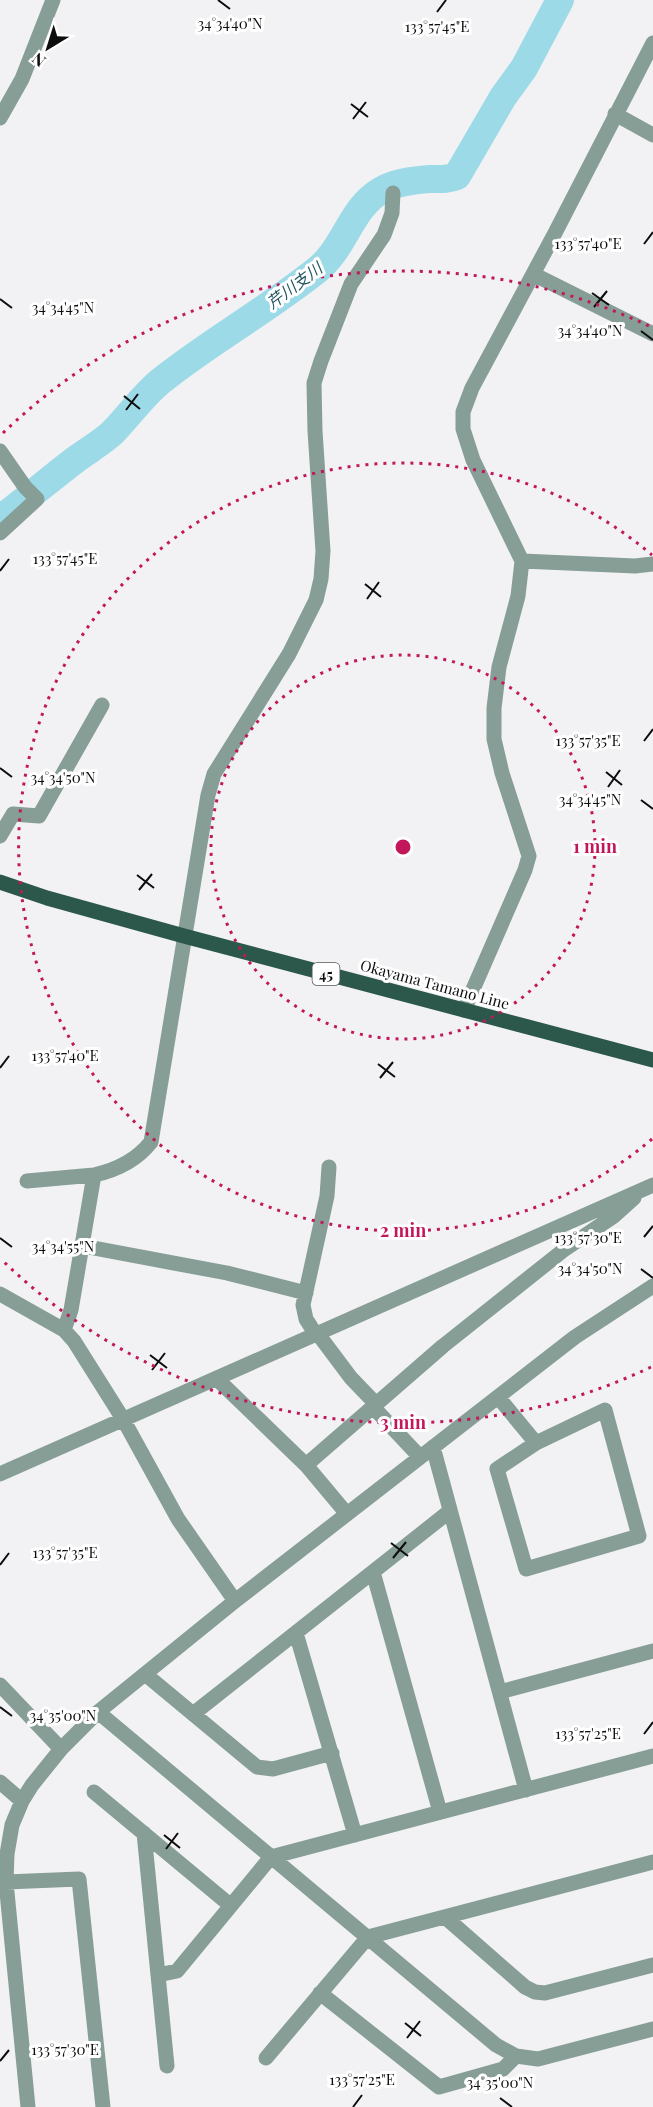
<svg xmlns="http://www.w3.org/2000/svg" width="653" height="2107" viewBox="0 0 653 2107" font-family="'Playfair Display','Noto Sans JP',serif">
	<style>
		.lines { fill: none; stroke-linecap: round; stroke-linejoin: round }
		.river { stroke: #9cdae7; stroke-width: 28 }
		.minor { stroke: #869e95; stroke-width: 15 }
		.major { stroke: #2b584a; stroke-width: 15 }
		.ticks { fill: none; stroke: #0d0d0e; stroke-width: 2 }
		.ring { fill: none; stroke: #c2185b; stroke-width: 3; stroke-dasharray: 3 6 }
		.labels { text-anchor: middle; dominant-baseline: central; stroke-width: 6; stroke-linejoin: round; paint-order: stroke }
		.shield { fill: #fff; stroke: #565656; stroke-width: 1.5 }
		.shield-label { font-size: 14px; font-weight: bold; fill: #0d0d0e }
		.street-label { font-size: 15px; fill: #0d0d0e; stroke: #fff }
		.water-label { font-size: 16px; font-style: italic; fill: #225660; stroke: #fff }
		.ticks-label { font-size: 15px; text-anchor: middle; fill: #0d0d0e; stroke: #fff; stroke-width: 6; stroke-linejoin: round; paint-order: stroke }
		.centre { fill: #c2185b; stroke: #fff; stroke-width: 3 }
		.ring-label { font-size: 18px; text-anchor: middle; font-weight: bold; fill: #c2185b; stroke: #fff; stroke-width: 6; stroke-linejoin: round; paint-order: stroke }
	</style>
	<rect width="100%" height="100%" fill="#f2f2f4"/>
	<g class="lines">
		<path class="river" d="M0,519C26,500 50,479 75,460C87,451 101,443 112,433C129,416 143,395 162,380C211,341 267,310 317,270C345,248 351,207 382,190C396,182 414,180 430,179C440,179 447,180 457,176L503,97L524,68L560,0"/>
		<path class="minor" d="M615,114L653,135
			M0,118L22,79L53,0
			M533,274L653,334
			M0,451L25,487L37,499L0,533
			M522,561L635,566L653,564
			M0,836L13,814L39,816L102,705
			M464,1010L525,870L529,856L502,773L494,739V708L499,667L518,596L522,561L473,460L463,429V412L472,388L555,233L653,43
			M27,1181L94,1175
			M83,1246L227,1273L306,1293
			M0,1294L64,1330L74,1341L123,1419L178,1519L235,1601
			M64,1330L71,1310L94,1175C117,1170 136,1161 151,1142L208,795L214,774L289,654L316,600L321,579L323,551L315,431L314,383L321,361L351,284L384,235L392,213L393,193
			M318,1334L351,1378L377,1405
			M316,1335L306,1319L303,1305L327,1196L329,1167
			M217,1379L306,1465L347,1514
			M498,1397L536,1443
			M374,1408L420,1457
			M605,1410L639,1536L526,1569L497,1469L536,1443Z
			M433,1447L526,1790
			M306,1465L443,1346L565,1249L614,1216L634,1198
			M0,1474L653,1185
			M373,1572L440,1812
			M296,1633L355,1835
			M145,1674L257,1767L273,1769L332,1753
			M0,1685L61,1749
			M500,1692L653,1651
			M98,1712L496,2045L516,2056L538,2059L653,2029
			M193,1714L450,1511
			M0,1782L22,1801
			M94,1792L230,1905
			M144,1833L167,2066
			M6,1882L79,1879L103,2107
			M445,1917L525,1987L535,1992L545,1993L653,1965
			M158,1975L177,1971L271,1857L653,1756
			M320,1993L439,2087L503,2069L516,2056
			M266,2058L368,1937L653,1862
			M28,2107L6,1882L7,1854L12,1825L22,1801L32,1785L61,1749L98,1712L235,1601L575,1337L653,1286"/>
		<path class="major" d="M0,882L47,898L184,936L653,1060"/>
	</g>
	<path class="ticks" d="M218,0L230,9M437,12L446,0M351,104L368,117M353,119L366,102M644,244L653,232M592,293L609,305M0,299L12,308M594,307L607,291M641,331L653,340M124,396L140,409M126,410L138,394M0,571L9,559M365,584L381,597M367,599L379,582M644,741L653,729M0,768L12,777M606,772L622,785M608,787L620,770M641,800L653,809M137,875L154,888M139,890L152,874M378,1064L395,1077M0,1068L9,1056M380,1078L393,1062M644,1237L653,1226M0,1238L12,1247M641,1269L653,1278M150,1355L167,1368M152,1370L165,1353M391,1543L408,1556M393,1558L406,1542M0,1565L9,1553M0,1707L12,1716M644,1734L653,1722M164,1835L180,1848M166,1849L178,1833M405,2023L421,2036M407,2038L420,2021M0,2061L9,2050M500,2098L512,2107M353,2107L362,2095"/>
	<g class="ring">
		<circle cx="403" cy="847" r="192"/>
		<path d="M652 1139A384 384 0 1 1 652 555"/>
		<path d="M651 1367A576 576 0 0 1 3 1261M3 433A576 576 0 0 1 651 327"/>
	</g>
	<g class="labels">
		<rect class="shield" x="312.5" y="963" width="27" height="22" rx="4.5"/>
		<g class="shield-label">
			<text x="326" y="974">45</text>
		</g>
		<g class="street-label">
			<text transform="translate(435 984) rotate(15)">Okayama Tamano Line</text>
		</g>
		<g class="water-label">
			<text transform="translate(294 285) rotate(-37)">芹川支川</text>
		</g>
	</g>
	<g class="ticks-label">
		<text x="230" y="29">34°34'40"N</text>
		<text x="437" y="32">133°57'45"E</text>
		<text x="588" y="249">133°57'40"E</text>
		<text x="63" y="313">34°34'45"N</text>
		<text x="590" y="336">34°34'40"N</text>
		<text x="65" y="564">133°57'45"E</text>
		<text x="588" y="746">133°57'35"E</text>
		<text x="63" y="783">34°34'50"N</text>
		<text x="590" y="805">34°34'45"N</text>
		<text x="65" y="1061">133°57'40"E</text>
		<text x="588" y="1243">133°57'30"E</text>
		<text x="63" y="1252">34°34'55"N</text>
		<text x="590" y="1274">34°34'50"N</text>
		<text x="65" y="1558">133°57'35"E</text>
		<text x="63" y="1721">34°35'00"N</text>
		<text x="588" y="1739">133°57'25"E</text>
		<text x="65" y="2055">133°57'30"E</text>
		<text x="362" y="2085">133°57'25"E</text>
		<text x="500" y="2088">34°35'00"N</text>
	</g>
	<circle cx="403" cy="847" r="9" class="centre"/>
	<g class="ring-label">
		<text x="595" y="853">1 min</text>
		<text x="403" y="1237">2 min</text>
		<text x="403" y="1429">3 min</text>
	</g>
	<g transform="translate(48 48) rotate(218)" stroke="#ffffff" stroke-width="4.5" paint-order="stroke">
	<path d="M0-4.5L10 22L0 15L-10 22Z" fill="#0d0d0e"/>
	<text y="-9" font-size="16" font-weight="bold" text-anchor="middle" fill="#0d0d0e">N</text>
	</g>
</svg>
